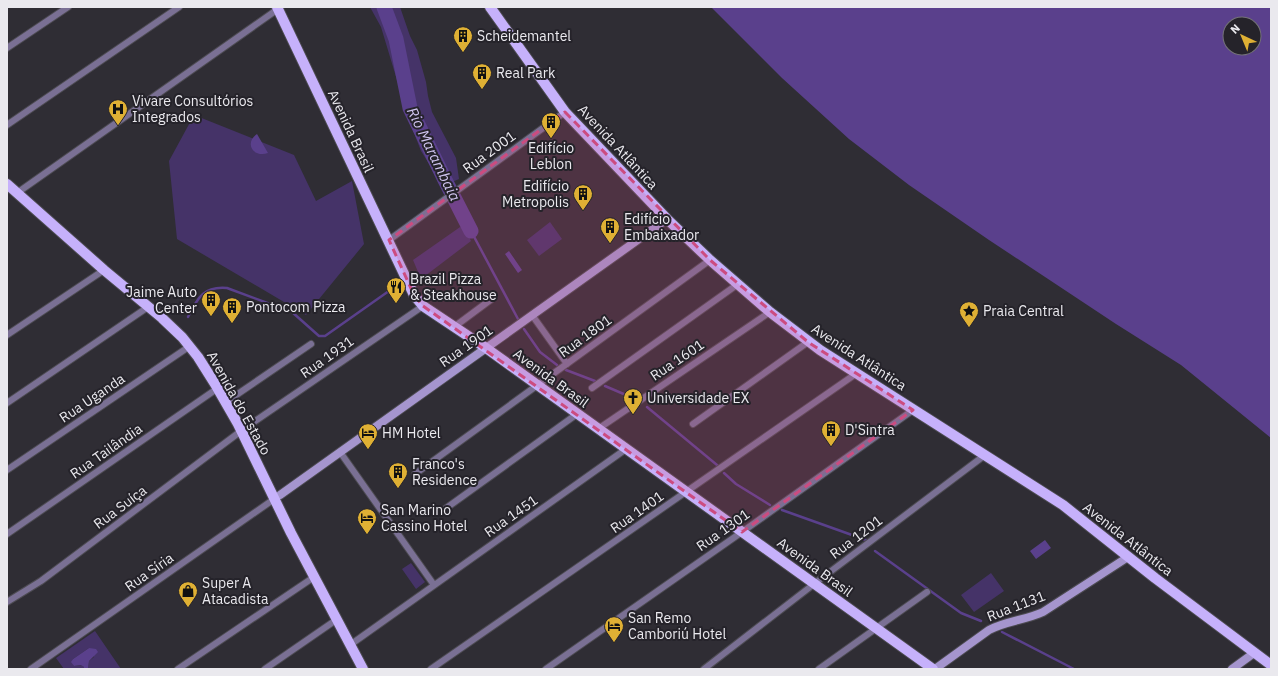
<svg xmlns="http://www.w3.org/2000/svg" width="1278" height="676" viewBox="0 0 1278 676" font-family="'IBM Plex Sans',sans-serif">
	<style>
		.green { fill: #453368 }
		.water { fill: #5a408c; fill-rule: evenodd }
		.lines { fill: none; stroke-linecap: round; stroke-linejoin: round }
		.stream { stroke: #5a408c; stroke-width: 2.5 }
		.river { stroke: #5a408c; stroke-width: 15 }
		.street-casing { stroke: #4d4b52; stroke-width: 8 }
		.secondary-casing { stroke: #4d4b52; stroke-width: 10 }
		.primary-casing { stroke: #4d4b52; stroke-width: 12 }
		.street { stroke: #7a7094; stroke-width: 6 }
		.secondary { stroke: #a595ce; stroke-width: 8 }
		.primary { stroke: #c6b1fb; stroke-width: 10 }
		.marked { fill: #cc4c80; fill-opacity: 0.2; stroke: #cc4c80; stroke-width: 3; stroke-dasharray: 8 5; stroke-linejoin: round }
		.labels { text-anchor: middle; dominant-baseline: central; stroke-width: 4; stroke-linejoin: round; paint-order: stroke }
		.poi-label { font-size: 14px; fill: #eae9ee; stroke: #25232a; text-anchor: start }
		.street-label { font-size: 14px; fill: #eae9ee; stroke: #25232a }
		.water-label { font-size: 15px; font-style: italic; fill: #cfc4ef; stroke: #25232a }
	</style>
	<rect width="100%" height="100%" fill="#2f2d34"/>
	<path class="green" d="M370,7H400L410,36L417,50L426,82L428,96L432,112L456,158L459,179L443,186L421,151L409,120L381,27Z
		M194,115L294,155L316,201L352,181L364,244L306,315L177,239L169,161Z
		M550,222L562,239L539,256L527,240Z
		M463,225L471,241L421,279L413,260Z
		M411,563L425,582L416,589L402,569Z
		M991,573L1004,591L974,612L961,595Z
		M95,631L121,669H88L89,661L94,657L89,648L73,659L72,662L74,666L82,665L84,667V669H64L56,658Z"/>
	<path class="water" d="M711,7H1271V438L1181,365L1116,324L989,240L909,185L849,139L782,78ZM1230,24H1254V48H1230Z
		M257,134L268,153C253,158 244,143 257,134Z
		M509,251L522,270L518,273L505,254Z
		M1045,540L1051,548L1036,559L1030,551Z
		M89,648L96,649L98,652L89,661L88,669H84V667L81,665L74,666L71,662L73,659Z"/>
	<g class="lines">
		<path class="stream" d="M471,231L518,319
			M188,317C198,297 204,286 227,288L292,312L319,336H325L396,286
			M524,329L540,352L557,365
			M566,370L595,381
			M605,386L633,398
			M647,407L717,465
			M724,473L736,484L770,505
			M782,510L866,540
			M875,551L961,613L981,621
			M1002,632L1074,669"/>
		<path class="river" d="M384,7L396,39L410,108L445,180L471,231"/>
		<defs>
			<path id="street" d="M7,48L68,7
				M7,125L179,7
				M17,193L278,9
				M389,240L565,112
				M532,315L567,364
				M454,327L493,298
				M7,335L104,270
				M592,388L738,284
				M226,402L311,344
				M7,403L148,307
				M693,424L808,342
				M598,429L770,312
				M340,452L434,585
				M7,470L190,346
				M415,474L710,260
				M445,509L577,414
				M7,534L218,388
				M7,602L41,581L245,428L423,306
				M350,645L626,449
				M31,669L277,497
				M178,669L314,577
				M265,669L336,620
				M431,669L857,373
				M546,669L742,532L913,410
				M704,669L814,584L985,455
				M819,669L927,592"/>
			<path id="secondary" d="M280,495L667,219
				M935,669L989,630C1006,621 1026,620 1043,612L1128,557
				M1232,669L1254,653"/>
			<path id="primary" d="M277,7L414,295L423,306L486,348L933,669
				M490,7L565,112L667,219L710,260L770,312L820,350L1063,505L1155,578L1271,665
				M7,184L104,270L162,318L182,337L198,357L215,384L238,424L291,533L363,669"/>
		</defs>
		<use href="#street" class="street-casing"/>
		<use href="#secondary" class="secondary-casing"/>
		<use href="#primary" class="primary-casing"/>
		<use href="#street" class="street"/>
		<use href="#secondary" class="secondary"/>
		<use href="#primary" class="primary"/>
	</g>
	<path class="marked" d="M565,112L710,260L808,342L913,410L742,532L423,306L414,295L389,240Z"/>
	<defs>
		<symbol id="building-pin" viewBox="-11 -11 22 30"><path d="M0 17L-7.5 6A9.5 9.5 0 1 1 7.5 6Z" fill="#dfb034" stroke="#25232a"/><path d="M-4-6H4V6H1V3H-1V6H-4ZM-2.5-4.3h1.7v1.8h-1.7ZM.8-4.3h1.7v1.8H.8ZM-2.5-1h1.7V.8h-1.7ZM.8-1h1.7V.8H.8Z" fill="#111"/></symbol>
		<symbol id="hospital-pin" viewBox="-11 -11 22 30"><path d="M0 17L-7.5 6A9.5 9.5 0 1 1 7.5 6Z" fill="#dfb034" stroke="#25232a"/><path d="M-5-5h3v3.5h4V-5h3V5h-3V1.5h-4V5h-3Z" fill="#111"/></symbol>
		<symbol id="restaurant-pin" viewBox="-11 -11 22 30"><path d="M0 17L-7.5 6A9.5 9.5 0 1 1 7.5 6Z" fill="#dfb034" stroke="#25232a"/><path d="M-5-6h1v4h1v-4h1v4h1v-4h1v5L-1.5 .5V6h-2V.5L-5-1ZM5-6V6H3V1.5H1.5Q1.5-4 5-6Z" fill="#111"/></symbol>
		<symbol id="sight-pin" viewBox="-11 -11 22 30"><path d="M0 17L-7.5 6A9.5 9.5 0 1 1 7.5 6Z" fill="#dfb034" stroke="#25232a"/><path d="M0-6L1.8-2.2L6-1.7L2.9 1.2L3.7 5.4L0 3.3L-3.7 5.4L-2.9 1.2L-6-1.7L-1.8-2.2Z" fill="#111"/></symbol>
		<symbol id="church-pin" viewBox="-11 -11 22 30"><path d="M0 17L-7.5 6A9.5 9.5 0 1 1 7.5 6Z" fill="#dfb034" stroke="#25232a"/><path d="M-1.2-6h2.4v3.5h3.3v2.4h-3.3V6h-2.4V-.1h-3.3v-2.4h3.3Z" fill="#111"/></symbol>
		<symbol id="hotel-pin" viewBox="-11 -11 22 30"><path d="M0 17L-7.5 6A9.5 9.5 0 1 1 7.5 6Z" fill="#dfb034" stroke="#25232a"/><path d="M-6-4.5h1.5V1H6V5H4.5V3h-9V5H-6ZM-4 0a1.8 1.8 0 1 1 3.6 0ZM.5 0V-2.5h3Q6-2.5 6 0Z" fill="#111"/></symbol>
		<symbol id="shop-pin" viewBox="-11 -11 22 30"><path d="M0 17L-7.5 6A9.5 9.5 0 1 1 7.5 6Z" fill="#dfb034" stroke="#25232a"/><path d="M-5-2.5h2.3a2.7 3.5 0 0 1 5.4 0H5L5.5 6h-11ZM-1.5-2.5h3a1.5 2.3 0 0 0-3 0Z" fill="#111"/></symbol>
	</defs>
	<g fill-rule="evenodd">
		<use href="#building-pin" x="452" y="25" width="22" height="30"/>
		<use href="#building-pin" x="471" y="62" width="22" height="30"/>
		<use href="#hospital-pin" x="107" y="98" width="22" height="30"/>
		<use href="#building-pin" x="540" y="111" width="22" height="30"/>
		<use href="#building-pin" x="572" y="183" width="22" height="30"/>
		<use href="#building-pin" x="599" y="216" width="22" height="30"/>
		<use href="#restaurant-pin" x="385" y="276" width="22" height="30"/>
		<use href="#building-pin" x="200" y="289" width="22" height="30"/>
		<use href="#building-pin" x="221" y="296" width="22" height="30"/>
		<use href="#sight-pin" x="958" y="300" width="22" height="30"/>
		<use href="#church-pin" x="622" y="387" width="22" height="30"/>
		<use href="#building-pin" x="820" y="419" width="22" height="30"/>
		<use href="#hotel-pin" x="357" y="422" width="22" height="30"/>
		<use href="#building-pin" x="387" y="461" width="22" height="30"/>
		<use href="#hotel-pin" x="356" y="507" width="22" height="30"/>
		<use href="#shop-pin" x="177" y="580" width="22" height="30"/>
		<use href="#hotel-pin" x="603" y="615" width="22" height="30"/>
	</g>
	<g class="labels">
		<g class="poi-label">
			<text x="477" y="36">Scheidemantel</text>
			<text x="496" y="73">Real Park</text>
			<text x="132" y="101">Vivare Consultórios<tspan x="132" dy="16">Integrados</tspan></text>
			<text x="551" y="148" text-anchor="middle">Edifício<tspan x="551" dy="16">Leblon</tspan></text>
			<text x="569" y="186" text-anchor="end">Edifício<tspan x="569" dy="16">Metropolis</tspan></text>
			<text x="624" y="219">Edifício<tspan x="624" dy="16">Embaixador</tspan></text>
			<text x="410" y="279">Brazil Pizza<tspan x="410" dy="16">&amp; Steakhouse</tspan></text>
			<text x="197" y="292" text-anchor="end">Jaime Auto<tspan x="197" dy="16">Center</tspan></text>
			<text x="246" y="307">Pontocom Pizza</text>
			<text x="983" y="311">Praia Central</text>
			<text x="647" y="398">Universidade EX</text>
			<text x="845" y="430">D'Sintra</text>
			<text x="382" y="433">HM Hotel</text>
			<text x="412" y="464">Franco's<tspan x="412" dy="16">Residence</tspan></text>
			<text x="381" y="510">San Marino<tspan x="381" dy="16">Cassino Hotel</tspan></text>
			<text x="202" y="583">Super A<tspan x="202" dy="16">Atacadista</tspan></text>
			<text x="628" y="618">San Remo<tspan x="628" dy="16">Camboriú Hotel</tspan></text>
		</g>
		<g class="street-label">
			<text transform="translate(351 131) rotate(65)">Avenida Brasil</text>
			<text transform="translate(618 147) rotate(47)">Avenida Atlântica</text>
			<text transform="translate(489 152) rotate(-36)">Rua 2001</text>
			<text transform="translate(585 336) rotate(-36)">Rua 1801</text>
			<text transform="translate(466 346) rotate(-35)">Rua 1901</text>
			<text transform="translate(327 357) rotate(-35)">Rua 1931</text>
			<text transform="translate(859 357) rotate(33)">Avenida Atlântica</text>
			<text transform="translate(677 360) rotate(-34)">Rua 1601</text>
			<text transform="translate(551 378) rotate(36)">Avenida Brasil</text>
			<text transform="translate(92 398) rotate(-34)">Rua Uganda</text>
			<text transform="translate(239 403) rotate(61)">Avenida do Estado</text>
			<text transform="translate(106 451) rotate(-35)">Rua Tailândia</text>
			<text transform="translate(120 507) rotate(-37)">Rua Suíça</text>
			<text transform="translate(637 512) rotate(-35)">Rua 1401</text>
			<text transform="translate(511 516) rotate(-35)">Rua 1451</text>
			<text transform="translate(723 530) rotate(-35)">Rua 1301</text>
			<text transform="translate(856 537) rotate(-37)">Rua 1201</text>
			<text transform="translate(1128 539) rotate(38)">Avenida Atlântica</text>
			<text transform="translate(815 567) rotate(36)">Avenida Brasil</text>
			<text transform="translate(149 572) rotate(-35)">Rua Síria</text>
			<text transform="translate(1016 606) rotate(-21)">Rua 1131</text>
		</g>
		<g class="water-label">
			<text transform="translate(434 154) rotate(64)">Rio Marambaia</text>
		</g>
	</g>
	<rect width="1278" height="676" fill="none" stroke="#eae9ee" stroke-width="16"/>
	<g transform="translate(1242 36) rotate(316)"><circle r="19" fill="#25232a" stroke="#747278"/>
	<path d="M0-3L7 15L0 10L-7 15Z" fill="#dfb034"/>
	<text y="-6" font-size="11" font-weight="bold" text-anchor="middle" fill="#eae9ee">N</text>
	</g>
</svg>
